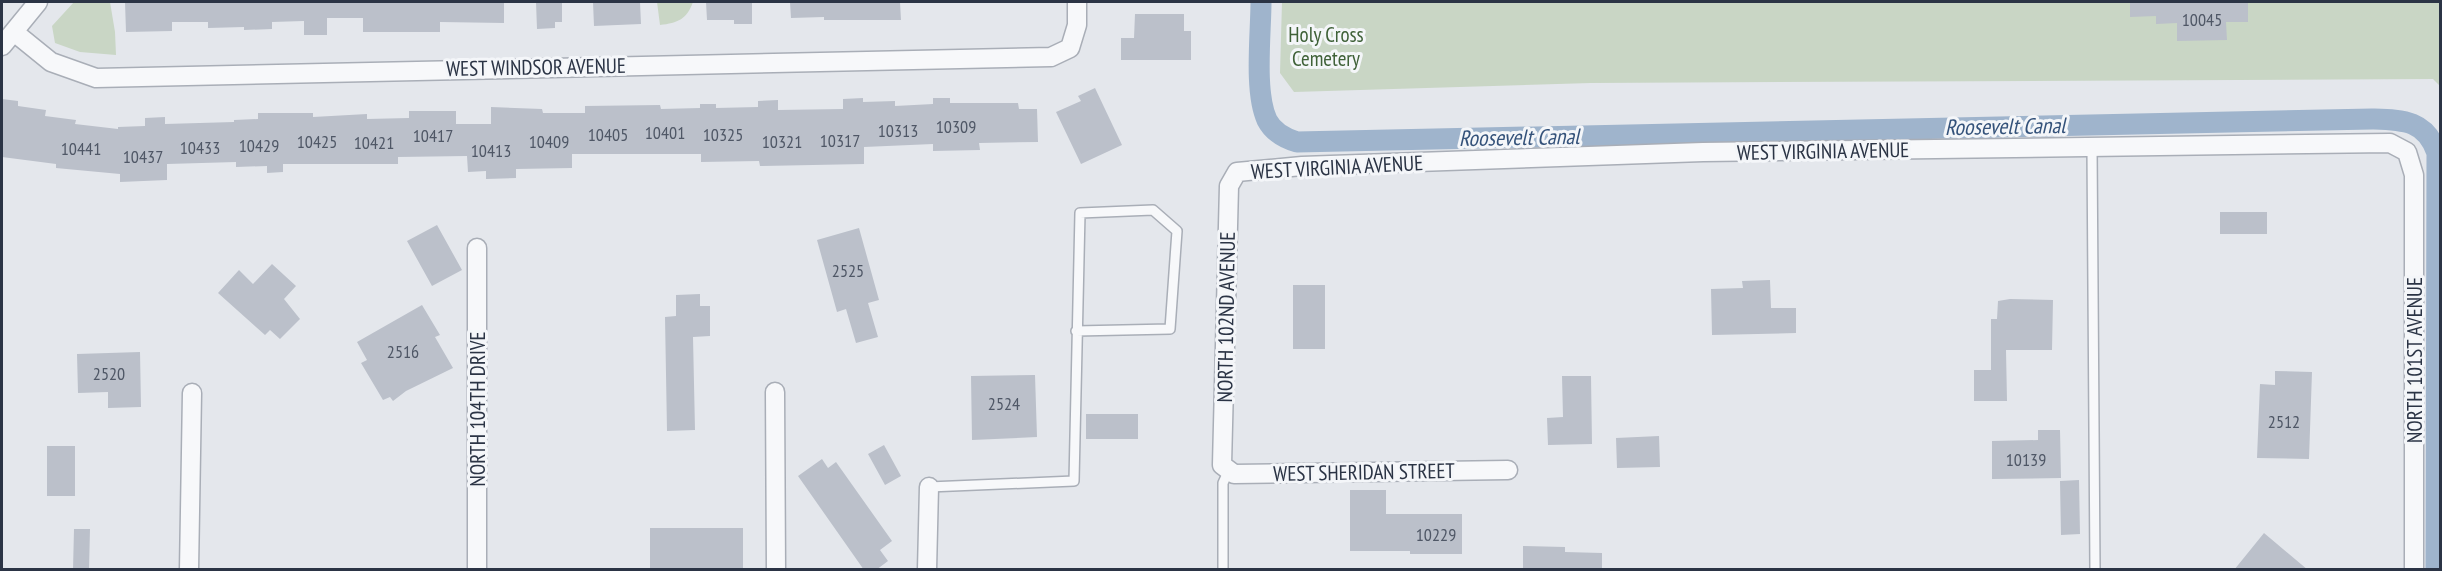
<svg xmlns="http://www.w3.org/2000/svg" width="2442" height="571" viewBox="0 0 2442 571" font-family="'PT Sans Narrow',sans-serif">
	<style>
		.green { fill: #c9d6c5 }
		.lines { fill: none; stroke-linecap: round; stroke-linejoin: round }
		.canal { stroke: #9fb4cc; stroke-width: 21 }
		.building { fill: #bbc0ca }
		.lane-casing { stroke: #a9aeb7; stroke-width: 12 }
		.street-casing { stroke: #a9aeb7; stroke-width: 21 }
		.lane { stroke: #f7f8fa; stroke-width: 9 }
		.street { stroke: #f7f8fa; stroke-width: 18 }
		.labels { text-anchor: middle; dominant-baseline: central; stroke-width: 6; stroke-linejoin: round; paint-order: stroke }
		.number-label { font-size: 18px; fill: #4f5766 }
		.park-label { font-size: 21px; fill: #3f6138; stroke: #f4f6f9 }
		.street-label { font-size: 21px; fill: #2b3445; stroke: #f4f6f9 }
		.water-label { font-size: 22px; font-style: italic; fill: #34527a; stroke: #f4f6f9 }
	</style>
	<rect width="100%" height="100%" fill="#e4e7ec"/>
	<path class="green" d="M74,2H110L115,32L116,55L80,52L55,43L52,26Z
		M657,2H693C687,19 678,23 660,25Z
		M1282,2H2440V86L2433,79L1591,83L1294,92L1280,73Z"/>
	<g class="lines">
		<path class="canal" d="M1261,2C1261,33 1254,92 1267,120C1273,132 1284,138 1297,142L2372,119C2403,120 2426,120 2437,153L2436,570"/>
	</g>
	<path class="building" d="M125,2H504V23L440,22V32H363V18H327V35H304V21L272,22V29L244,30V27L208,28V22H172V31L126,32Z
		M536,2H562V22H555V28L537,29Z
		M593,2H640L641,24L594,26Z
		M706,2H752V24H734V20H707Z
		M790,2H900L901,20H824V17L791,18Z
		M2130,2H2248V22H2226L2227,40L2177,41V23L2156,24V16L2130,17Z
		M1135,14H1184V31H1191V60H1121V38H1134Z
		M1095,88L1122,145L1081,164L1056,112L1081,101L1078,96Z
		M863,98V102L895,101V106L933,104V98H950V103H1018L1019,109H1037L1038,142L979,143L980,150L933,151V144L864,147V164L760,166L759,161L701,162V154H572V168L516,169V178L486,179V171L468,172L467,156L398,157V164H283V172L267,173V166L236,167V162L167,164V180L120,182V174L56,168V164L2,157V99L18,101V106L46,110L45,116L76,120L75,124L118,129V127L145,126V118L165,117V124L234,122V120L258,119V113H313V117L367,114V119L409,118V111H456V124H491V107L542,109L543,113H585V106L660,105L661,109L700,108V104H716V108L758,107V101L778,100V110L843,109V99Z
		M2220,212H2267V234H2220Z
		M437,225L462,270L432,286L407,241Z
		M859,228L879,300L868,303L878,337L856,343L846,309L837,312L817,240Z
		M272,264L296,286L284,299L300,319L280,339L270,330L265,335L218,293L239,270L253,284Z
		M1770,280L1771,308H1796V333L1712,335L1711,289L1743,288L1742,281Z
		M1293,285H1325V349H1293Z
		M700,294V306H710V336L693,337L695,430L667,431L665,317L676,316V295Z
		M2010,299L2053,300L2052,350H2006L2007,401H1974V370H1991V319H1997L1998,301Z
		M422,305L440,335L435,337L453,368L406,391L393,401L390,397L383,400L361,363L367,360L357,342Z
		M140,352L141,407L108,408V392L78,393L77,354Z
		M2275,371L2312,372L2309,459L2257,458L2260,384L2275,385Z
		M1035,375L1037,437L972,440L971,376Z
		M1562,376H1591L1592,444L1548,445L1547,418L1563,417Z
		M1086,414H1138V439H1086Z
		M2038,430H2060L2061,478L1992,479V441L2038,440Z
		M1659,436L1660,467L1617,468L1616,438Z
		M884,445L901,476L885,485L868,454Z
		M47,446H75V496H47Z
		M822,459L828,468L836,462L892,541L880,550L888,561L876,570H864L798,476Z
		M2079,480L2080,534L2061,535L2060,481Z
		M1350,490H1386V514H1462V554H1410V551H1350Z
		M650,528H743V570H650Z
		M74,529H90L89,570H73Z
		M2264,533L2308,570H2234Z
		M1523,546L1565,547V552L1602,553V570H1523Z"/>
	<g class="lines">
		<defs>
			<path id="lane" d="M2092,147L2095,570
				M929,487L1074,481L1080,213L1153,210L1177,231L1170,329L1076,331
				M1223,570V483L1229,470"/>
			<path id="street" d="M14,32L51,62L96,78L1051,57L1070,48L1077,25V2
				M2,46L38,2
				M775,392L776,570
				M1508,470L1234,474L1222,465L1229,186L1237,172L1302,166L1703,152L2390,143L2407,152L2414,175V570
				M189,570L192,393
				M477,570V248
				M927,570L929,487"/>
		</defs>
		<use href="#lane" class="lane-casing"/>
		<use href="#street" class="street-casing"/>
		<use href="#lane" class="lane"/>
		<use href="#street" class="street"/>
	</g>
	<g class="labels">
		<g class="number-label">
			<text x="2202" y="19">10045</text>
			<text x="956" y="126">10309</text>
			<text x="898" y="130">10313</text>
			<text x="665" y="132">10401</text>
			<text x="608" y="134">10405</text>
			<text x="723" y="134">10325</text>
			<text x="433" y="135">10417</text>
			<text x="840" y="140">10317</text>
			<text x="317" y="141">10425</text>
			<text x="549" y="141">10409</text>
			<text x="782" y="141">10321</text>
			<text x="374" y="142">10421</text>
			<text x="259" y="145">10429</text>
			<text x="200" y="147">10433</text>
			<text x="81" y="148">10441</text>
			<text x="491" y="150">10413</text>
			<text x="143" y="156">10437</text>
			<text x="848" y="270">2525</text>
			<text x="403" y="351">2516</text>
			<text x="109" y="373">2520</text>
			<text x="1004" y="403">2524</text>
			<text x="2284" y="421">2512</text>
			<text x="2026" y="459">10139</text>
			<text x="1436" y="534">10229</text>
		</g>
		<g class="park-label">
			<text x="1326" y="34">Holy Cross<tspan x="1326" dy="24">Cemetery</tspan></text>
		</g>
		<g class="street-label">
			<text transform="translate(536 67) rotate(-1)">WEST WINDSOR AVENUE</text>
			<text transform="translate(1823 151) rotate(-1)">WEST VIRGINIA AVENUE</text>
			<text transform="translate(1337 167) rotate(-3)">WEST VIRGINIA AVENUE</text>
			<text transform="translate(1226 317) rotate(-89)">NORTH 102ND AVENUE</text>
			<text transform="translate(2414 360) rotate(-90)">NORTH 101ST AVENUE</text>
			<text transform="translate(477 409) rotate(-90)">NORTH 104TH DRIVE</text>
			<text transform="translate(1364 472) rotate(-1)">WEST SHERIDAN STREET</text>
		</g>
		<g class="water-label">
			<text transform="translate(2005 126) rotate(-1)">Roosevelt Canal</text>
			<text transform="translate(1519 137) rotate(-1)">Roosevelt Canal</text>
		</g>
	</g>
	<rect width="2442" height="571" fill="none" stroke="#2b3445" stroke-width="6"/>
</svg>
